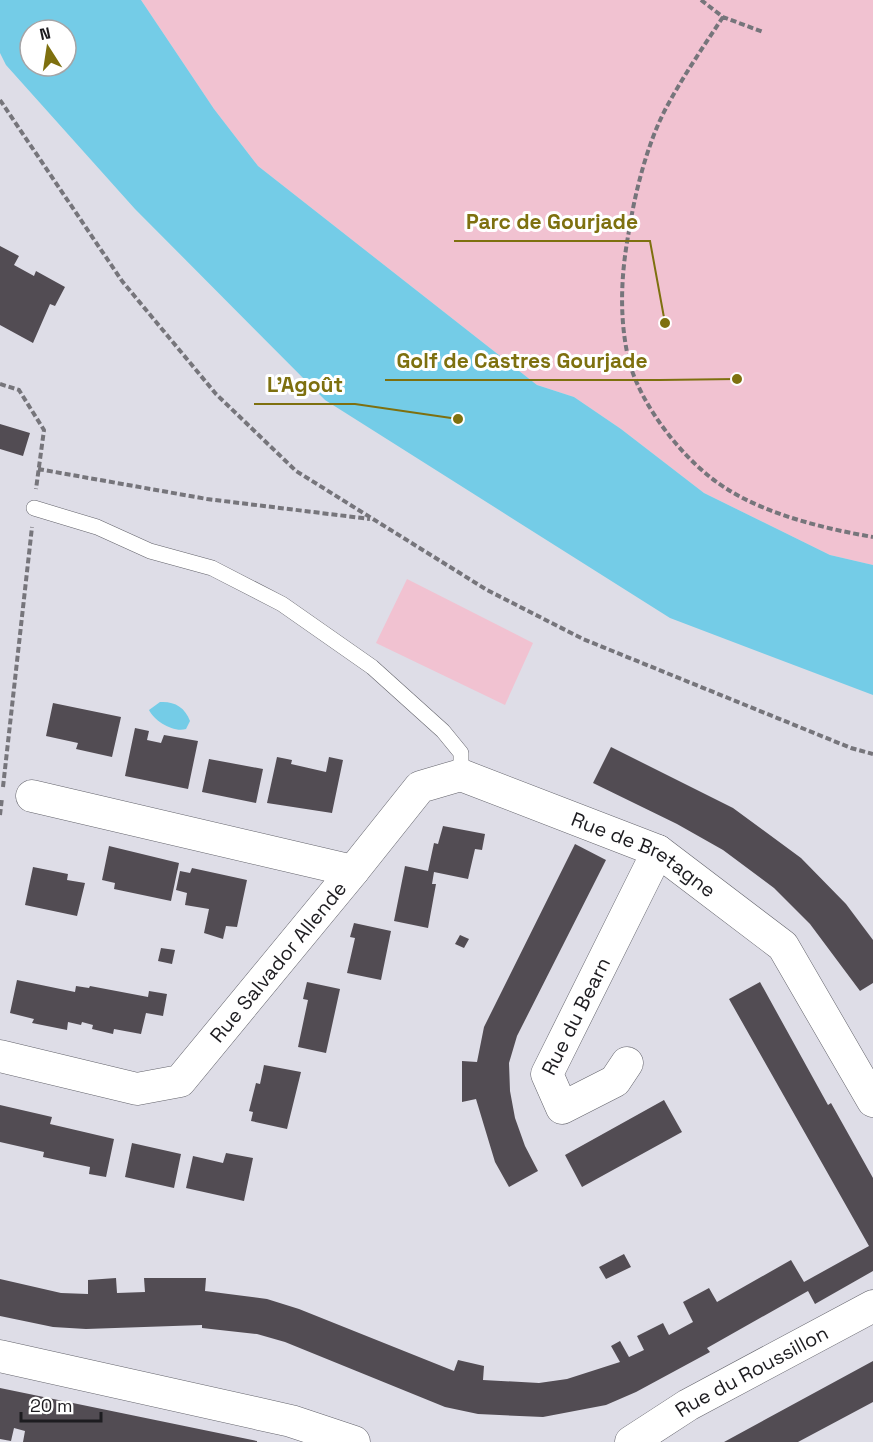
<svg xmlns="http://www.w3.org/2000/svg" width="873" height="1442" viewBox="0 0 873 1442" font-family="'Space Grotesk',sans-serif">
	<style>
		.green { fill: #f1c2d1 }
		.water { fill: #74cce7; fill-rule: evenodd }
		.building { fill: #524c53 }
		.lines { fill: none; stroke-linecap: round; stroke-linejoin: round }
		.lane-casing { stroke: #63636b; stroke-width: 16 }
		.street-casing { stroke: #63636b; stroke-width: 33 }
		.path { stroke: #76757b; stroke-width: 4; stroke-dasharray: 6 3; stroke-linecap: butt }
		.lane { stroke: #fff; stroke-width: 15 }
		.street { stroke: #fff; stroke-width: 32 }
		.labels { text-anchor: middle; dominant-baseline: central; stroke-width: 6; stroke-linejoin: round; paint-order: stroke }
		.street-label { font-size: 20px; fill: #1d1c20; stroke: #fff }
		.leader { fill: none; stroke: #7e700f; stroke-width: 2 }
		.callout-dot { fill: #7e700f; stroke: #fff; stroke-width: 2 }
		.callout-label { font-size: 21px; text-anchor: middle; font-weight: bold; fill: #7e700f; stroke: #fff; stroke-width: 6; stroke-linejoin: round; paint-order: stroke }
	</style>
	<rect width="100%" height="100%" fill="#dedde7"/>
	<path class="green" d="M141,0H873V565L830,555L704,493L621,429L574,397L537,385L258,166L214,109Z
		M407,579L533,643L505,705L376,643Z"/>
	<path class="water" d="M0,0H141L214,109L258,166L537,385L574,397L621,429L704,493L830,555L873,565V695L670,618L325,400L135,209L6,65L0,53ZM30,30H66V66H30Z
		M160,702C174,701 185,707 190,721L186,729C174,733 154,721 149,710Z"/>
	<path class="building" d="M0,246L19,256L14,265L34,276L36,271L65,287L55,306L50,304L33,343L0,325Z
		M0,424L30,433L23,456L0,449Z
		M53,703L121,717L112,757L76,749L78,743L46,736Z
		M135,728L149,731L147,740L161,743L164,735L198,741L188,789L125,776Z
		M611,747L733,808L801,858L846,904L873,940V983L860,991L810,924L774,888L723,850L677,824L593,783Z
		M277,757L292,760L291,764L326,772L329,757L343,760L332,813L267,803Z
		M209,759L263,769L256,803L202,792Z
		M443,826L485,834L482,850L475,849L468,879L434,872L432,884H436L428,928L394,921L405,866L428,871L434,843L438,844Z
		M575,844L606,860L517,1036L509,1063L510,1091L515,1118L525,1146L538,1171L509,1187L495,1162L476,1099L462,1102V1061L477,1062L484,1027Z
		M109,846L179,863L171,901L114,889L115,883L102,880Z
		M33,867L68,874L67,880L85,883L77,916L25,905Z
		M192,868L247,880L237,927L226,926L223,939L204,933L209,909L185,905L187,893L176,890L180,871L190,873Z
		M354,923L391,931L381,980L347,973L355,938L350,937Z
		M460,935L469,939L464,948L455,944Z
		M161,948L175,950L172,964L158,961Z
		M17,980L75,992L76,986L89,988L90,986L148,997L149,991L167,994L163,1016L146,1013L141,1034L114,1029L113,1034L92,1029L93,1025L82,1022L81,1025L68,1022L67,1030L32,1023L34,1019L10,1013Z
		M307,982L340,989L326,1053L298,1047L308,1000L303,999Z
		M760,982L828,1105L831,1103L873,1178V1271L815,1304L808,1291L707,1348L710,1352L636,1392L606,1405L543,1417L478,1414L445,1407L285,1342L257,1334L202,1328V1325L86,1329L53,1327L0,1316V1279L61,1293L88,1294V1280L116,1278L117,1293L145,1292L144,1278H206L205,1291L267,1299L299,1309L454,1371L458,1360L484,1366L483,1380L539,1383L567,1379L620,1362L611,1346L620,1341L629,1357L644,1350L637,1336L663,1323L669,1335L693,1322L683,1302L709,1288L717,1302L791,1260L804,1282L869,1246L729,999Z
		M264,1065L301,1072L287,1129L251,1121L253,1112L249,1111L256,1083L260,1084Z
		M664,1100L682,1132L582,1187L565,1155Z
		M0,1105L52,1117L50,1124L114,1139L106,1177L89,1174L90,1167L43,1157L44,1152L0,1142Z
		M132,1143L181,1154L174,1188L125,1177Z
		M226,1153L253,1158L244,1201L186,1188L193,1156L223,1163Z
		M624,1254L631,1267L606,1279L599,1267Z
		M873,1361V1402L798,1442H724Z
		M0,1388L257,1441V1442H23L25,1431L14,1428L11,1441L0,1439Z"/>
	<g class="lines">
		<defs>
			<path id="lane" d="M34,508L97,527L150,551L212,568L282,604L372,667L443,731L461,753V775"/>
			<g id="street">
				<path id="s1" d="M353,871L420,787L461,775L658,851L783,946L873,1101"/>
				<path id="s2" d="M0,1056L137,1089L180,1081L353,871L32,796"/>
				<path id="s3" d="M627,1063L615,1081L562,1108L547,1074L658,851"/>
				<path d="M0,1356L291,1421L354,1442"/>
				<path id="s4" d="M631,1442L688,1405L873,1306"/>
			</g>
		</defs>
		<use href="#lane" class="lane-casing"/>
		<use href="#street" class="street-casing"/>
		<path class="path" d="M701,0L723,17L763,32
			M723,17C703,47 682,78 665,110C647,145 635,192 629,231C621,273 619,316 628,357C639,405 686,464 727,489C768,515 826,529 873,537
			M0,100L122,281L216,394L296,471L487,590L583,639L851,748L873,754
			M0,384L19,390L44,430L36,489
			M38,469L207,499L370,519
			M3,787L32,527
			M0,815L2,798"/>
		<use href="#lane" class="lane"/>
		<use href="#street" class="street"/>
	</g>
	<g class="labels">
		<g class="street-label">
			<text stroke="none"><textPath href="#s1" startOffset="350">Rue de Bretagne</textPath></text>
			<text stroke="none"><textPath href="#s2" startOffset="339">Rue Salvador Allende</textPath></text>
			<text stroke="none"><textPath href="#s3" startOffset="183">Rue du Bearn</textPath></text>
			<text stroke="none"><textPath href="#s4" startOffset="140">Rue du Roussillon</textPath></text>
		</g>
	</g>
	<path class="leader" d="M665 323L650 241H454M737 379L660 380H385M458 419L355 404H254"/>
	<g class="callout-dot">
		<circle cx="665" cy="323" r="6"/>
		<circle cx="737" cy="379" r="6"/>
		<circle cx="458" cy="419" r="6"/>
	</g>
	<g class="callout-label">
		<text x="552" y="229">Parc de Gourjade</text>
		<text x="522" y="368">Golf de Castres Gourjade</text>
		<text x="305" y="392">L'Agoût</text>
	</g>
	<g transform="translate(48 48) rotate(348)"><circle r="28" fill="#ffffff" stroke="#a5a4a6" stroke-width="1.5"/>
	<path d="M0-4.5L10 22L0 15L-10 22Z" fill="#7e700f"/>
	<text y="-9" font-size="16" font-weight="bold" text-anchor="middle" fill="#1d1c20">N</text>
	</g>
	<path d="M21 1412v9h80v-9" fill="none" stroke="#1d1c20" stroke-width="3"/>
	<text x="30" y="1412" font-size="18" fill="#1d1c20" stroke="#ffffff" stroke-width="4.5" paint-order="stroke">20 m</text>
</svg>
